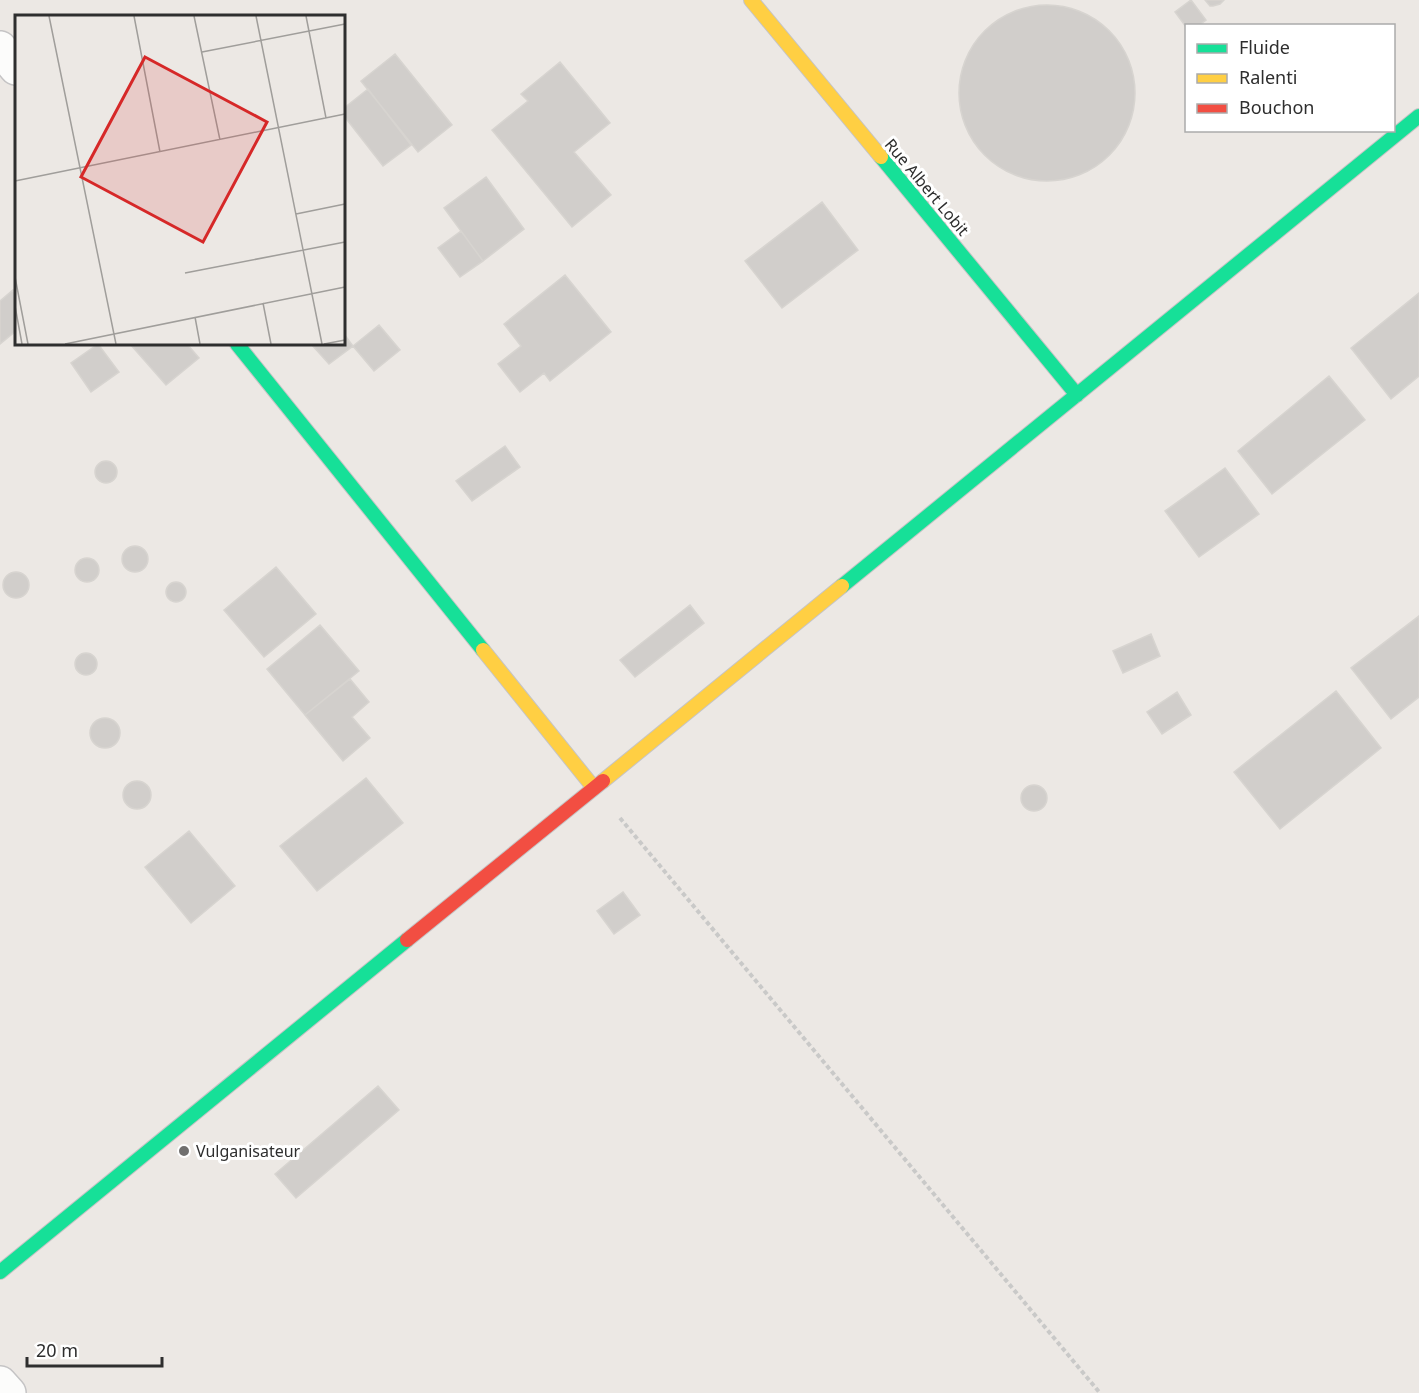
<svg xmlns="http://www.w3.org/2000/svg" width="1419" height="1393" viewBox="0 0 1419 1393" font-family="'Noto Sans',sans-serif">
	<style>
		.building { fill: #d1cecb; stroke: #d7d4d0; stroke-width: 1.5 }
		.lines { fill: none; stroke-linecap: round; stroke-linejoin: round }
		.street-casing { stroke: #c5c4c5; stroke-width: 36 }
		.fast-casing { stroke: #c5c4c5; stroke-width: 16 }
		.slow-casing { stroke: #c5c4c5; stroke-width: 16 }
		.jam-casing { stroke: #c5c4c5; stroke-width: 16 }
		.path { stroke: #c9c9c8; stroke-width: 4; stroke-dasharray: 4.5 3; stroke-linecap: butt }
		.street { stroke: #fcfcfb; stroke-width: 33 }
		.fast { stroke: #16e098; stroke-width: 14 }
		.slow { stroke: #ffcf43; stroke-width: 14 }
		.jam { stroke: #f24e42; stroke-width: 14 }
		.poi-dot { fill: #706f6e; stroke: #fff; stroke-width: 2 }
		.labels { text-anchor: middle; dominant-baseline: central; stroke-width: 6; stroke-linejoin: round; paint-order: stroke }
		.street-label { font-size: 16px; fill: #2e2e2e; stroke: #fff }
		.poi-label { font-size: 16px; fill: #2e2e2e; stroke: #fff; text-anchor: start }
		.inset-road { fill: none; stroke: #a09e9b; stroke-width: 1.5 }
		.view { fill: #d62828; fill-opacity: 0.15; stroke: #d62828; stroke-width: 3 }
		.inset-edge { fill: none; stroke: #2e2e2e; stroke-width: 3 }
	</style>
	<rect width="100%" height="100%" fill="#ece8e4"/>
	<path class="building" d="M1191,0L1206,20L1198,26H1186V27L1175,12Z
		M1224,0L1220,4L1213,6H1210L1205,0Z
		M959 93a88 88 0 1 1 176 0a88 88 0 1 1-176 0Z
		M395,54L452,125L418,152L361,81Z
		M560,62L610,123L574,152L611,195L572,227L492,130L528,101L521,94Z
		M368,89L411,145L383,166L344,116V108Z
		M486,177L524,229L483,261L444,208Z
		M822,202L858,250L782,308L745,261Z
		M461,231L483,261L460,277L438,248Z
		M565,275L611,332L550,381L544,373L520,392L498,364L521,346L504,324Z
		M13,290L16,295V331L0,344V301Z
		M1419,293V376L1391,399L1351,348Z
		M379,325L400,350L374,371L353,346Z
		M344,334L353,346L329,364L311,344H344Z
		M98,344L119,372L91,392L71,363Z
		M130,344H187L199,358L166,385Z
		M1329,376L1365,420L1272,494L1238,451Z
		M505,446L520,467L472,501L456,481Z
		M95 472a11 11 0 1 1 22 0a11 11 0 1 1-22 0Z
		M1225,468L1259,514L1199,557L1165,511Z
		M122 559a13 13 0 1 1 26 0a13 13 0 1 1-26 0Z
		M75 570a12 12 0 1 1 24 0a12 12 0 1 1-24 0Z
		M276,567L316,614L264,657L224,610Z
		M3 585a13 13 0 1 1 26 0a13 13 0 1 1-26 0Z
		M166 592a10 10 0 1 1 20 0a10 10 0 1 1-20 0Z
		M690,605L704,623L635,677L620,660Z
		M1419,616V697L1391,719L1351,668Z
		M320,625L359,671L305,715L267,669Z
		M1151,634L1160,656L1123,673L1113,651Z
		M75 664a11 11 0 1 1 22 0a11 11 0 1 1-22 0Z
		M350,679L369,702L352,717L370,738L343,761L305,715Z
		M1336,691L1381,748L1280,829L1234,772Z
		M1177,692L1191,715L1162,734L1147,712Z
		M90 733a15 15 0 1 1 30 0a15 15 0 1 1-30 0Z
		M366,778L403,823L317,891L280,846Z
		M123 795a14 14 0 1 1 28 0a14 14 0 1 1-28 0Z
		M1021 798a13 13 0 1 1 26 0a13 13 0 1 1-26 0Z
		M189,831L235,886L191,923L145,867Z
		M623,892L640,915L614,934L597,911Z
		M378,1086L399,1110L296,1198L275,1174Z"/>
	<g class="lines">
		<defs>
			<path id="street" d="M0,48L16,68
				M0,1383L9,1393"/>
			<path id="fast" d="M881,157L1077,395
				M237,344L483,650
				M842,586L1419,116
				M0,1272L407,940"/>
			<path id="slow" d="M751,0L881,157
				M483,650L594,788
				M603,781L842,586"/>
			<path id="jam" d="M407,940L603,781"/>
		</defs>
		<use href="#street" class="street-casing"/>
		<use href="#fast" class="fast-casing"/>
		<use href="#slow" class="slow-casing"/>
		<use href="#jam" class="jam-casing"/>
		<path class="path" d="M620,818L1100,1393"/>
		<use href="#street" class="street"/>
		<use href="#fast" class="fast"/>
		<use href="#slow" class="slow"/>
		<use href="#jam" class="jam"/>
	</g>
	<circle class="poi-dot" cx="184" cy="1151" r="6"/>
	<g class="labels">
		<g class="street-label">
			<text transform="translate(927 187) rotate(50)">Rue Albert Lobit</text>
		</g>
		<g class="poi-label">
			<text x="196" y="1151">Vulganisateur</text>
		</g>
	</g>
	<g transform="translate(15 15)">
		<rect width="330" height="330" fill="#ece8e4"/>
		<path class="inset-road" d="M34,1L101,329M119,1L145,137M179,1L205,125M241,1L307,329M291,1L311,103M187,37L330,9M0,166L330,99M281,199L330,189M170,258L330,227M0,262L13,329M248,288L256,329M0,291L7,329M180,302L185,329M50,329L330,272M309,329L330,325"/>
		<path class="view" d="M130,42L252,107L188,227L66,162Z"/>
		<rect width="330" height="330" class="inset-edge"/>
	</g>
	<rect x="1185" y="24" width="210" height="108" fill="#ffffff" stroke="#ababab" stroke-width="1.5"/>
	<rect x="1197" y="44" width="30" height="9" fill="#16e098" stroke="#ababab" stroke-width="1.5"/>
	<text x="1239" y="54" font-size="18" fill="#2e2e2e">Fluide</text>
	<rect x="1197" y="74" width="30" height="9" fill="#ffcf43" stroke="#ababab" stroke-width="1.5"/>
	<text x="1239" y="84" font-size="18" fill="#2e2e2e">Ralenti</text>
	<rect x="1197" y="104" width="30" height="9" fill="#f24e42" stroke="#ababab" stroke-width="1.5"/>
	<text x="1239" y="114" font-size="18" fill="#2e2e2e">Bouchon</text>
	<path d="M27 1357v9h135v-9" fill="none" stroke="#2e2e2e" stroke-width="3"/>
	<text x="36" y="1357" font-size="18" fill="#2e2e2e" stroke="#ffffff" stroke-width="4.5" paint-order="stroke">20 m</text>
</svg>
